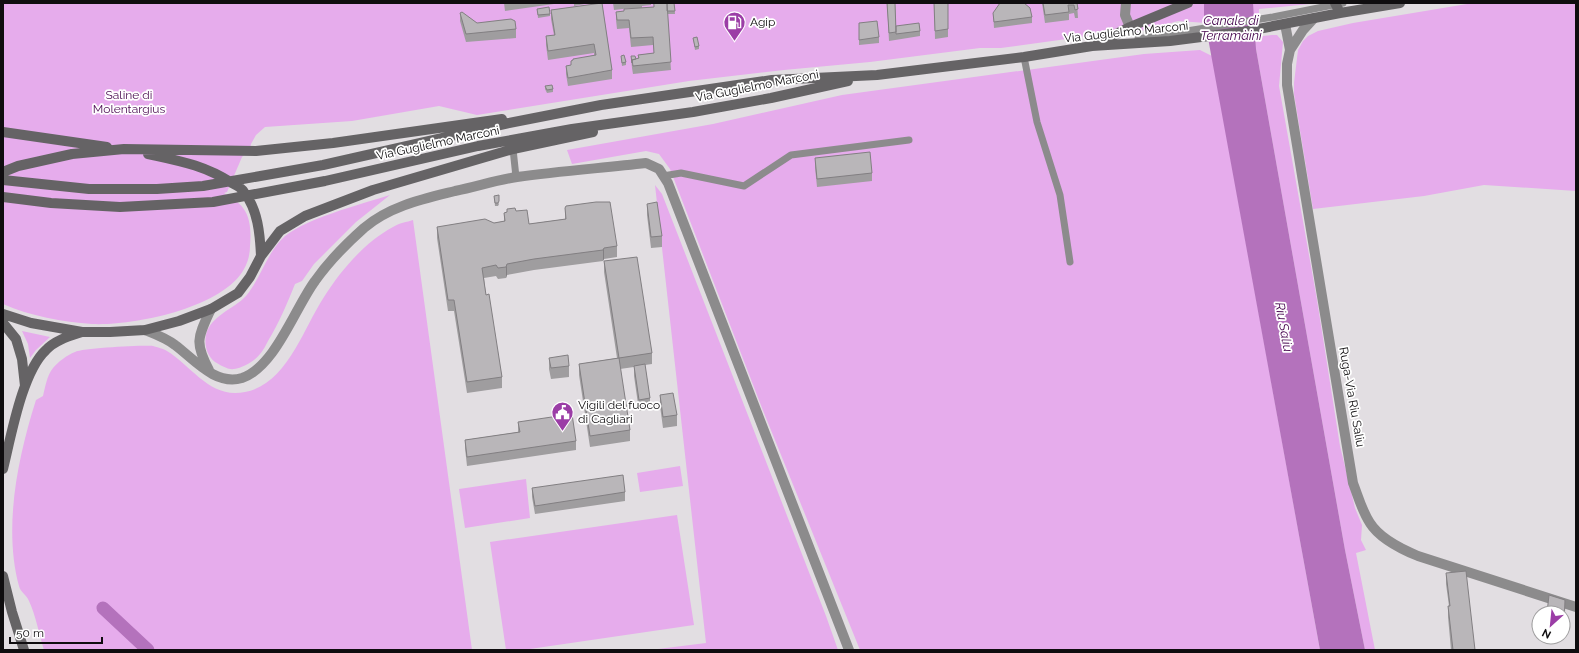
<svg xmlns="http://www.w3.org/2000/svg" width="1579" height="653" viewBox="0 0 1579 653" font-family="Raleway,sans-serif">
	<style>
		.green { fill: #e6acec }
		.water { fill: #b472bc }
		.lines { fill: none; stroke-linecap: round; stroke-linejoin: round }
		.canal { stroke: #b472bc; stroke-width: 13 }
		.service { stroke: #8c8b8c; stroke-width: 7 }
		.minor { stroke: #8c8b8c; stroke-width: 10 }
		.secondary { stroke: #656365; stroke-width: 10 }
		.wall { fill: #9f9d9f }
		.shaded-wall { fill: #827f82 }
		.building { fill: #b9b6b9; stroke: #827f82 }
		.labels { text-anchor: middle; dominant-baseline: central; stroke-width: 3.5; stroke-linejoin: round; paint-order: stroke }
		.poi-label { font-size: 12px; fill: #0f0d0f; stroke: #fff; text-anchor: start }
		.street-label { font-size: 12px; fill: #0f0d0f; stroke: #fff }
		.park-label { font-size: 12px; fill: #4c0e53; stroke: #fff }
		.water-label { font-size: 13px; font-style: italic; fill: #45054d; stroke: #fff }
	</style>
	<rect width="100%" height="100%" fill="#e2dee2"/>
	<path class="green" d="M3,3H1320L1259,9V13L1257,14L1258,17L1221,24L1178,21L1130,34L1110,33L1001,48H980L870,62L784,70L689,81L477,115L439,106L352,121L265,127L256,135L251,144L250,149L242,157L227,192L224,193C230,197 239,202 243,208C251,218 251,234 250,246C250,254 248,262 244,269C223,308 133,326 92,324C63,322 30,316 3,304Z
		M1473,3H1576V191L1484,185L1424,196L1313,209L1294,94V83L1298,50L1303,41L1308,36L1318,31L1353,23Z
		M1272,35H1277L1283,42L1279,86L1317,300L1340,446L1355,508L1362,525L1361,540L1366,550L1356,553L1375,650H1365L1345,550L1256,49L1255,37Z
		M1200,50L1212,56L1320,650H860L762,408L670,169L659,154L646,151L572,164L567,150L713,124L842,95L1144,54Z
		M655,185L662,194L826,616L838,650H650L706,643Z
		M390,195L356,222L314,264L302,281L295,284C287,304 279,323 268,341C266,345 263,351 260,354C255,361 243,368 234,369C228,370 220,365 215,362C207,356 204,345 206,335C210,316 234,309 246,296C260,279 266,256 281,240C299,220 362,204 390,195Z
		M413,220L472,650H44C39,634 36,616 29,601C27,595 20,592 19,586C3,527 18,457 36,400L43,396C45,388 47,375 53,368C58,362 67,355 75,352C83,348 143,345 153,346C157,347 164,349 167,351C193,367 210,399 245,392C287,384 303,329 324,297C341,270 365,242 393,227C399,223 407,222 413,220Z
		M22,331L50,337L36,350L30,358L28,344Z
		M680,466L683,486L640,492L637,473Z
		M526,479L530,518L465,528L459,489Z
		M677,515L694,625L523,650H506L490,542Z"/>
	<path class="water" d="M1204,3H1253L1256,49L1345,550L1365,650H1320L1204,16Z"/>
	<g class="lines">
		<path class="canal" d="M103,608L148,650"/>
		<path class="service" d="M1138,39L1273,17L1343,3
			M1024,57L1037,122L1060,195L1070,262
			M513,149L516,177
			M663,176L681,173L744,186L791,155L909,140"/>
		<path class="minor" d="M1126,3L1125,15L1130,27
			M1285,24L1290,50L1287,64V85L1353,483C1358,496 1362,511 1370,523C1380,539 1401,549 1418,556L1576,607
			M1290,50L1303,30L1314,18
			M145,330C155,334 166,338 175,345C194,359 215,386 242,378C275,367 295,308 315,281C329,261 346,244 364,228C390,206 423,199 455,191C476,187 496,180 517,177C560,171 603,168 646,163L659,169L668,183L849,650
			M209,370C194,342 198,337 211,309"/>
		<path class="secondary" d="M1335,3L1340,13
			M1095,45L1130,27L1188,3
			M3,132L107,147
			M148,154C180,161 204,165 232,183C236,185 242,188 244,192C258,210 260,234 261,256
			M3,172L18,166L72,154L124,149L256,151L333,143L502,119
			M3,180L89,189H157L203,186L323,165L509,123L601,105L772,80L877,75L1024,57L1092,46L1170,41L1248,31L1340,13L1400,3
			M3,197L51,203L120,207L213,202L325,181L478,146L572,129L693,112L771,98L848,81
			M3,314L31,323L82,332H110L145,330L179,321L211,309L238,293L250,277L261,256L280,231L305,216L373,190L513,149L593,132
			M3,323L16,339L22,359L25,386
			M3,469C11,437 22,372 46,350C55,340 70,336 82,332
			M3,576L12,612L24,650"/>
	</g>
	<path class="wall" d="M504,3H561L505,11Z
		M574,3H585V4L574,6Z
		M602,3L612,70V79L568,86L566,74V66L571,65V61L594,55V53L548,60L546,45V36L554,35L551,19V10Z
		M613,3H651V5L642,6V8L654,7L653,3H674L675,14H667L671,70L633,74L632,68L631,56L636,59H638V55L654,53L653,45L631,47L629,28L617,29L616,20V12L624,11L632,8L614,10Z
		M887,3H895L896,26L920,31V36L889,41Z
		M934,3H948V37L935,39Z
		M1042,3H1077L1078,18H1075L1074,13L1069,14V20L1045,23Z
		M537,9L550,14V16L538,18Z
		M460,13L477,23L516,29V38L466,42L460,21Z
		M993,13L1032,17V23L994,28Z
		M859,23L879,37V43L859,45Z
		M693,38L699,46V49L695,50Z
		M621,56L626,62V65L622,66Z
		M545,86L553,89V92L547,93L545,89Z
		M815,158L872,173V181L817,187L815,167Z
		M494,196L499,204L498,206H495Z
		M647,204L662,236V247L651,248L647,215Z
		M565,208L617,246V257L604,259L603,261L534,270L507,275L506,278L498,279L496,276L484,278L486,295L502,377V388L467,393L454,311H448L437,238V227L494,223L504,221V213L516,211L529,224L565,219Z
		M604,261L652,353V364L645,365L650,398V409L639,411L634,376V367L620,369L630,430V441L590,447L579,375V364L617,358L604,272Z
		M549,358L569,366V377L551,379L549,369Z
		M660,395L677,415V426L663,428L660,406Z
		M518,422L576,441V450L467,466L465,448V440L518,432Z
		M532,488L625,492V501L535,514L532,497Z
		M1446,573L1475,650H1451L1448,617V606H1449L1446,584Z
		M1565,600L1564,635H1563V613Z"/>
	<path class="shaded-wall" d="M604,248V259L603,261V250Z
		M507,264V275L506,278V267Z"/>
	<path class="building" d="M602,3L612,70L568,78L566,66L571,65V61L573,60V59L596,55L594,44L548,51L546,36L555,35L551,10Z
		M654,3H667L671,62L633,66L632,60L639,58L638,55L654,53L653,37L631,38L629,20H617L616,12L624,11V9L654,7Z
		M667,3H674L675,11H667Z
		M887,3H895L896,32L889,33Z
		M934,3H948V29L935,31Z
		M1000,3H1024L1030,8L1032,17L994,22L993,13Z
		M1043,3H1077L1078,9L1075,10L1074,5H1068L1069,12L1045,15Z
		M549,7L550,14L538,15L537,9Z
		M462,12L477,23L511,19L515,21L516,29L466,34L460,13Z
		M877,21L879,37L859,40V23Z
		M919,23L920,31L896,34V26Z
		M697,37L699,46L695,47L693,38Z
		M624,55L626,62L622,63L621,56Z
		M631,56H635L636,59L632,60V63Z
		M552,85L553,89L547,90L545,86Z
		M870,152L872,173L817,179L815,158Z
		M499,195V201L498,203H495L494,196Z
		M596,202H610L617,246L604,248L603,250L534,259L507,264L506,267L498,268L496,265L482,268L486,295L489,294L502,377L467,382L454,300H448L437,227L485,219L494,223L505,221L504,213L507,212V209L515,208L516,211L527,210L529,224L566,219L565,208L566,206Z
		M657,202L662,236L651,237L647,204Z
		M637,257L652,353L619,358L604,261Z
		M568,355L569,366L551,368L549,358Z
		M619,358L630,430L590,436L579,364Z
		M645,364L650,398L639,400L634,366Z
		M673,393L677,415L663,417L660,395Z
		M572,414L576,441L467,457L465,440L520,432L518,422Z
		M623,475L625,492L535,506L532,488Z
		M1466,571L1475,650H1453L1448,606H1450L1446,573Z
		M1549,595L1565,600L1564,624H1563V613H1547Z"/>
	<defs>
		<symbol id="fuel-pin" viewBox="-11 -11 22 30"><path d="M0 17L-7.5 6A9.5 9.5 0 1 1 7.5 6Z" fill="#9b3da6" stroke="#fff"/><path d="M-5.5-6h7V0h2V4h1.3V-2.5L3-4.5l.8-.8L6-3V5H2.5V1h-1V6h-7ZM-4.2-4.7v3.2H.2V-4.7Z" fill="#fff"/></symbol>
		<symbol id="civic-pin" viewBox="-11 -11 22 30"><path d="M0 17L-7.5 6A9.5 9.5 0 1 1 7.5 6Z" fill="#9b3da6" stroke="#fff"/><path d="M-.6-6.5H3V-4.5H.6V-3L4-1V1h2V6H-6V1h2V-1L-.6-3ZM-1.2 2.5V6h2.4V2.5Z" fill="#fff"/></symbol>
	</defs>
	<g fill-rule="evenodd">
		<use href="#fuel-pin" x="722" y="10" width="25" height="34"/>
		<use href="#civic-pin" x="550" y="400" width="25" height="34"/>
	</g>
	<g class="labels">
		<g class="poi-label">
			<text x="750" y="22">Agip</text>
			<text x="578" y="405">Vigili del fuoco<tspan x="578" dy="14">di Cagliari</tspan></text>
		</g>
		<g class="street-label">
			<text transform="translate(1126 32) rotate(-6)">Via Guglielmo Marconi</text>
			<text transform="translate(757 86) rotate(-11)">Via Guglielmo Marconi</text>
			<text transform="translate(438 143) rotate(-12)">Via Guglielmo Marconi</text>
			<text transform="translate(1352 397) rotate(80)">Ruga-Via Riu Saliu</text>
		</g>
		<g class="park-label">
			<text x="129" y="95">Saline di<tspan x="129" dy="14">Molentargius</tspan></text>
		</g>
		<g class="water-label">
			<text x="1231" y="20">Canale di<tspan x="1231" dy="15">Terramàini</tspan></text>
			<text transform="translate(1284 327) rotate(80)">Riu Saliu</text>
		</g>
	</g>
	<rect width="1579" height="653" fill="none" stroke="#0f0d0f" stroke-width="8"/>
	<g transform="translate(1551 625) rotate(207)"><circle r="19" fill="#ffffff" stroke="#9f9e9f"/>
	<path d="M0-3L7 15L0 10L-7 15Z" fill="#9b3da6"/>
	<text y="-6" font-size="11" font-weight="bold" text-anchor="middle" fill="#0f0d0f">N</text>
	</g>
	<path d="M10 637v6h92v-6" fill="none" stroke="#0f0d0f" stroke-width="2"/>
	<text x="16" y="637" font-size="12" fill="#0f0d0f" stroke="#ffffff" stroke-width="3" paint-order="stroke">50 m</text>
</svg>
